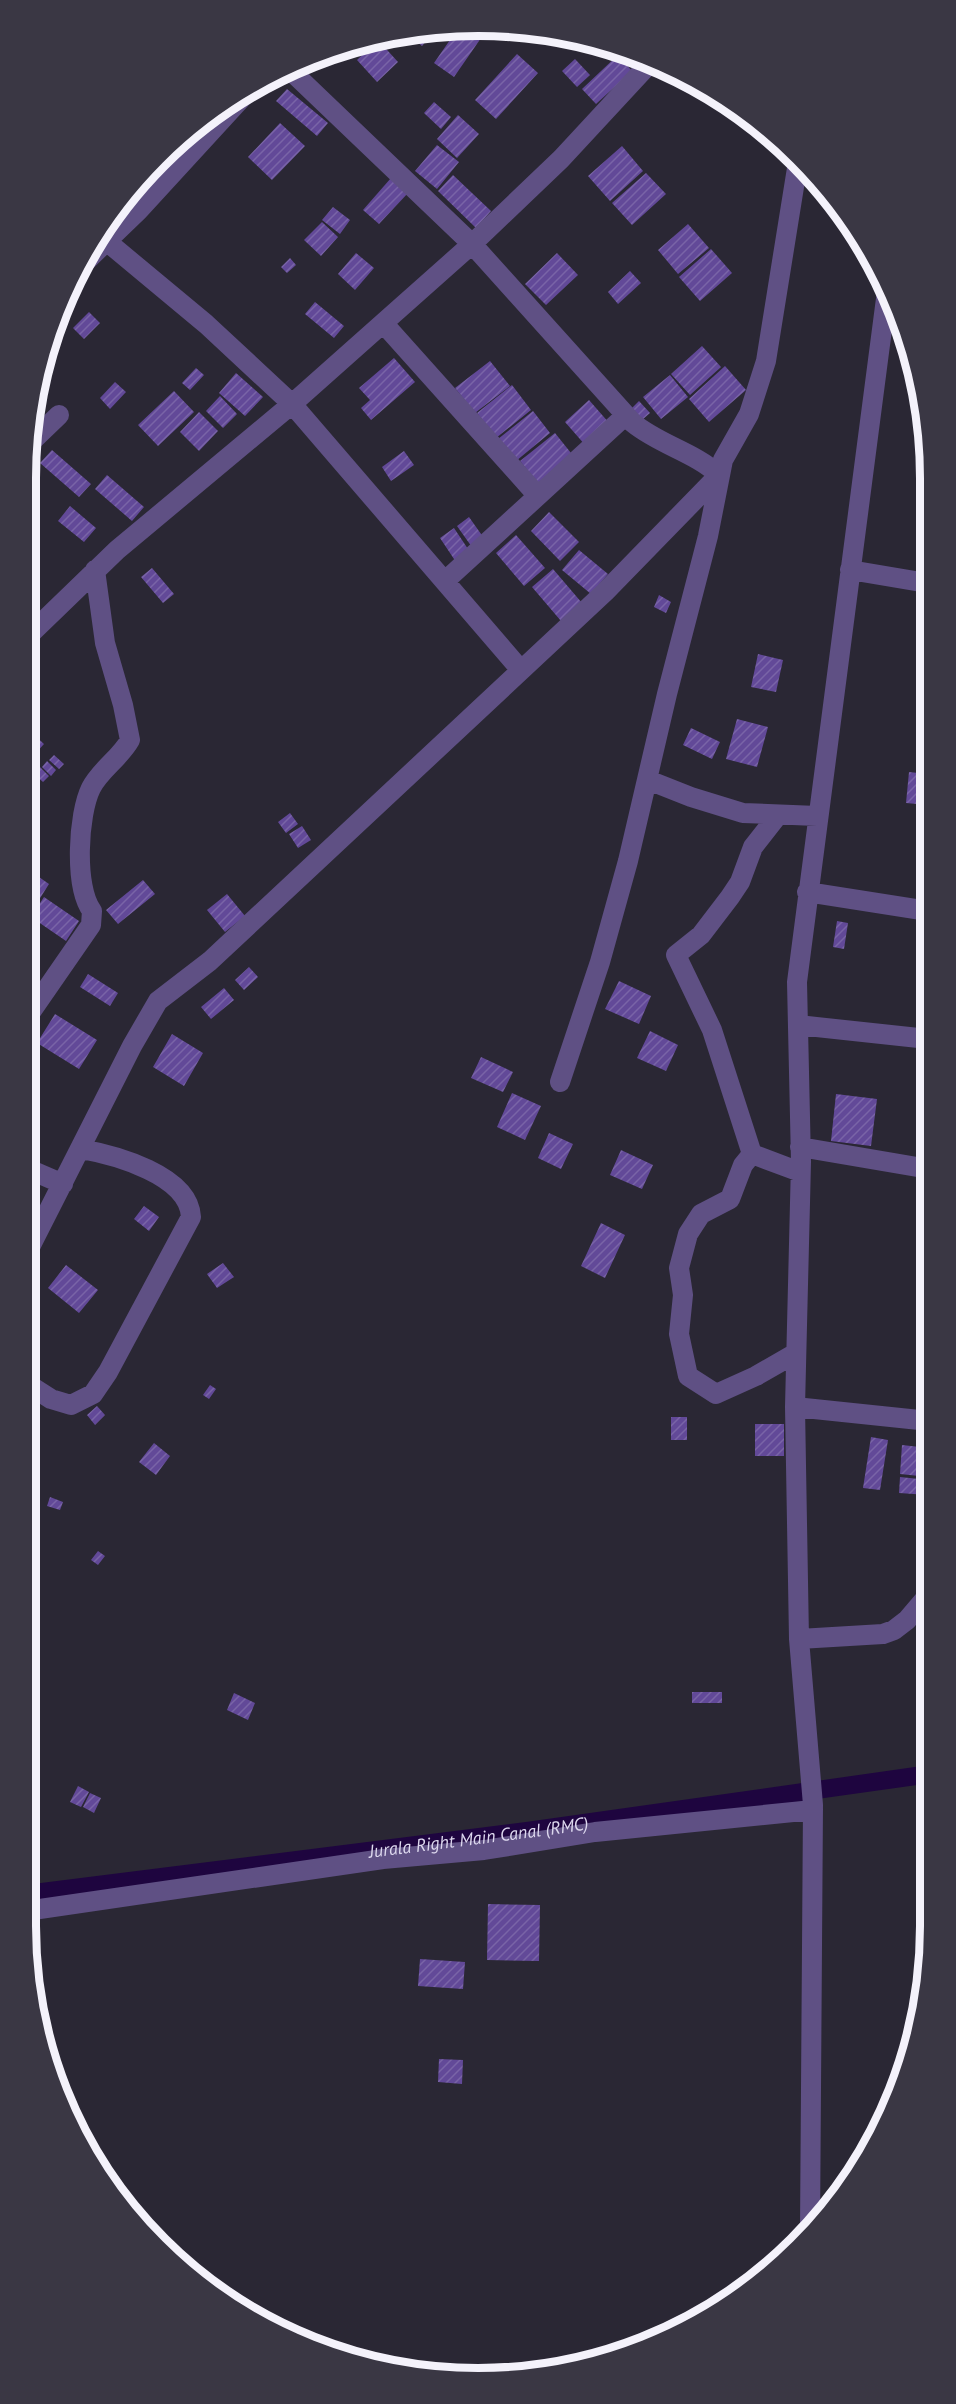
<svg xmlns="http://www.w3.org/2000/svg" width="956" height="2404" viewBox="0 0 956 2404" font-family="'PT Sans',sans-serif">
	<style>
		.lines { fill: none; stroke-linecap: round; stroke-linejoin: round }
		.canal { stroke: #1e053f; stroke-width: 18 }
		.building { fill: url(#building-hatch) }
		.minor { stroke: #5f5084; stroke-width: 20 }
		.labels { text-anchor: middle; dominant-baseline: central; stroke-width: 4.5; stroke-linejoin: round; paint-order: stroke }
		.water-label { font-size: 18px; font-style: italic; fill: #ddd8ee; stroke: #2a2734 }
		.rim { fill: none; stroke: #f4f2fb; stroke-width: 8 }
	</style>
	<defs>
		<pattern id="building-hatch" width="6" height="6" patternUnits="userSpaceOnUse" patternTransform="scale(1.5)"><rect width="6" height="6" fill="#624998"/><path d="M-1 1l2-2M0 6l6-6M5 7l2-2" fill="none" stroke="#7964a7"/></pattern>
	</defs>
	<rect width="100%" height="100%" fill="#2a2734"/>
	<g class="lines">
		<path class="canal" id="s1" d="M26,1894L527,1831L930,1774"/>
	</g>
	<path class="building" d="M459,27L488,28L454,77L434,63Z
		M436,29L422,46L407,33Z
		M378,40L398,62L377,82L357,60Z
		M351,45L337,58L332,52Z
		M517,54L538,73L496,119L475,100Z
		M618,55L632,71L596,104L582,89Z
		M575,59L590,75L577,87L562,71Z
		M287,89L328,123L317,136L276,101Z
		M434,102L451,117L441,129L424,113Z
		M458,115L479,134L457,158L437,139Z
		M280,123L305,146L272,180L248,157Z
		M185,135L191,140L180,153L173,147Z
		M437,145L459,162L437,189L415,171Z
		M622,146L643,171L610,201L588,176Z
		M148,170L155,177L144,190L136,182Z
		M646,173L666,194L632,225L612,203Z
		M453,175L491,211L476,228L438,191Z
		M391,178L408,193L379,224L363,210Z
		M128,194L134,200L108,225L106,223Z
		M333,207L350,220L340,234L322,220Z
		M322,222L338,237L321,256L304,240Z
		M688,224L709,248L678,274L658,250Z
		M711,249L732,273L700,301L679,277Z
		M356,253L374,268L355,290L338,274Z
		M557,253L578,275L546,305L525,284Z
		M290,258L296,265L287,273L281,267Z
		M630,271L641,283L618,304L608,292Z
		M315,302L344,326L334,338L305,314Z
		M89,312L100,323L84,339L73,328Z
		M702,346L721,367L690,395L671,374Z
		M909,354L911,362L914,371L907,370Z
		M394,358L415,382L371,420L361,408L370,400L359,388Z
		M490,361L510,386L475,413L455,388Z
		M725,366L746,390L709,422L689,399Z
		M196,368L204,375L190,390L182,383Z
		M236,373L263,397L245,416L219,393Z
		M670,375L688,397L661,419L643,397Z
		M115,382L126,392L110,409L100,398Z
		M512,385L531,410L496,438L477,413Z
		M174,391L194,412L158,446L138,425Z
		M220,396L237,414L223,428L206,411Z
		M589,400L610,424L586,446L565,422Z
		M639,401L650,413L642,420L631,409Z
		M533,411L550,433L516,461L498,439Z
		M199,412L218,431L199,451L180,432Z
		M555,433L575,458L540,486L520,461Z
		M52,450L91,484L79,497L40,463Z
		M404,451L414,465L391,481L382,467Z
		M107,475L144,507L132,521L95,489Z
		M70,506L96,528L84,542L58,521Z
		M549,512L579,542L560,561L531,531Z
		M469,517L486,541L474,550L457,526Z
		M454,528L470,552L456,562L440,538Z
		M516,535L545,568L524,586L496,553Z
		M579,550L608,574L591,594L562,570Z
		M152,568L174,594L163,603L141,577Z
		M553,569L582,603L561,621L532,587Z
		M659,595L671,602L666,613L654,607Z
		M758,654L783,660L776,692L751,687Z
		M737,719L768,727L757,767L726,759Z
		M691,728L720,742L712,759L683,745Z
		M29,730L44,744L34,755L26,748V734Z
		M54,755L64,764L59,769L49,760Z
		M47,761L56,770L51,776L42,767Z
		M40,767L49,776L43,782L34,774Z
		M909,772L928,774V805L906,803Z
		M290,813L298,824L286,833L278,822Z
		M302,826L311,840L298,848L289,834Z
		M26,868L49,884L37,903L26,895Z
		M143,880L155,894L118,924L106,910Z
		M926,882L928,883V904H924Z
		M227,894L245,916L225,932L207,910Z
		M44,897L79,921L66,941L31,917Z
		M837,921L848,923L844,949L833,947Z
		M249,967L258,977L244,990L235,980Z
		M88,974L118,993L110,1006L80,987Z
		M619,981L651,996L639,1024L605,1009Z
		M224,988L234,1000L211,1019L201,1007Z
		M55,1014L97,1040L79,1069L37,1043Z
		M650,1031L678,1045L666,1071L637,1058Z
		M172,1034L203,1053L184,1086L153,1067Z
		M481,1057L513,1072L503,1092L471,1078Z
		M26,1071L40,1082L26,1102Z
		M512,1093L541,1106L525,1140L497,1127Z
		M836,1094L877,1099L871,1146L831,1141Z
		M549,1133L573,1144L561,1169L538,1158Z
		M621,1150L653,1165L642,1189L610,1175Z
		M144,1206L159,1217L149,1231L134,1219Z
		M601,1223L625,1235L605,1278L581,1266Z
		M223,1263L234,1277L217,1288L207,1274Z
		M66,1265L98,1290L79,1313L48,1288Z
		M210,1385L216,1389L209,1399L203,1395Z
		M97,1406L105,1415L95,1425L87,1415Z
		M671,1417H687V1440H671Z
		M755,1424H784V1456H755Z
		M871,1437L888,1440L880,1490L863,1488Z
		M154,1443L170,1456L156,1475L139,1462Z
		M902,1445L929,1448V1477L900,1474Z
		M900,1477L929,1480L928,1495L899,1493Z
		M50,1497L63,1502L60,1510L47,1506Z
		M98,1551L105,1556L98,1565L91,1560Z
		M692,1692H722V1703H692Z
		M234,1693L255,1703L248,1720L227,1710Z
		M78,1786L89,1792L81,1807L70,1802Z
		M90,1793L101,1798L94,1813L83,1807Z
		M488,1904L540,1905L539,1961L487,1960Z
		M420,1959L465,1962L463,1989L418,1986Z
		M439,2059L463,2060L462,2084L438,2082Z"/>
	<g class="lines">
		<path class="minor" d="M99,235L206,324L292,404L520,669
			M79,268L139,210L250,89
			M384,324L537,495
			M32,441L59,415
			M850,570L927,583
			M445,581L625,416
			M26,638L117,550L292,404L472,244L561,159L650,63
			M648,780L691,797L743,813L817,816
			M778,815L753,847L740,882L730,897L701,935L676,955L712,1030L752,1154L800,1172
			M807,892L928,911
			M26,1019L91,925L92,911C74,887 78,814 91,788C100,770 120,758 130,740L123,705L105,643L95,570
			M798,1025L928,1039
			M560,1082L600,962L628,861L667,694L708,536L723,460L749,414L766,361L798,162
			M800,1147L929,1169
			M752,1154L743,1165L730,1199L701,1214L688,1234L679,1268L683,1295L679,1334L688,1376L716,1394L756,1376L796,1353
			M26,1168L63,1184
			M26,1255L132,1046L158,1001L210,961L605,592L719,475C694,452 660,445 633,423L472,244L288,68
			M26,1383L51,1399L71,1405L93,1394L108,1372L191,1217C189,1175 115,1155 81,1149
			M795,1407L929,1421
			M799,1639L883,1634L894,1630L907,1620L930,1593
			M26,1911L383,1859L484,1850L595,1832L813,1810
			M810,2230L813,1805L799,1639L795,1407L801,1162L797,982L887,291"/>
	</g>
	<g class="labels">
		<g class="water-label">
			<text stroke="none"><textPath href="#s1" startOffset="456">Jurala Right Main Canal (RMC)</textPath></text>
		</g>
	</g>
	<path d="M0 0H956V2404H0ZM478 36H478A442 442 0 0 1 920 478V1926A442 442 0 0 1 478 2368H478A442 442 0 0 1 36 1926V478A442 442 0 0 1 478 36Z" fill="#3a3744" fill-rule="evenodd"/>
	<path class="rim" d="M478 36H478A442 442 0 0 1 920 478V1926A442 442 0 0 1 478 2368H478A442 442 0 0 1 36 1926V478A442 442 0 0 1 478 36Z"/>
</svg>
